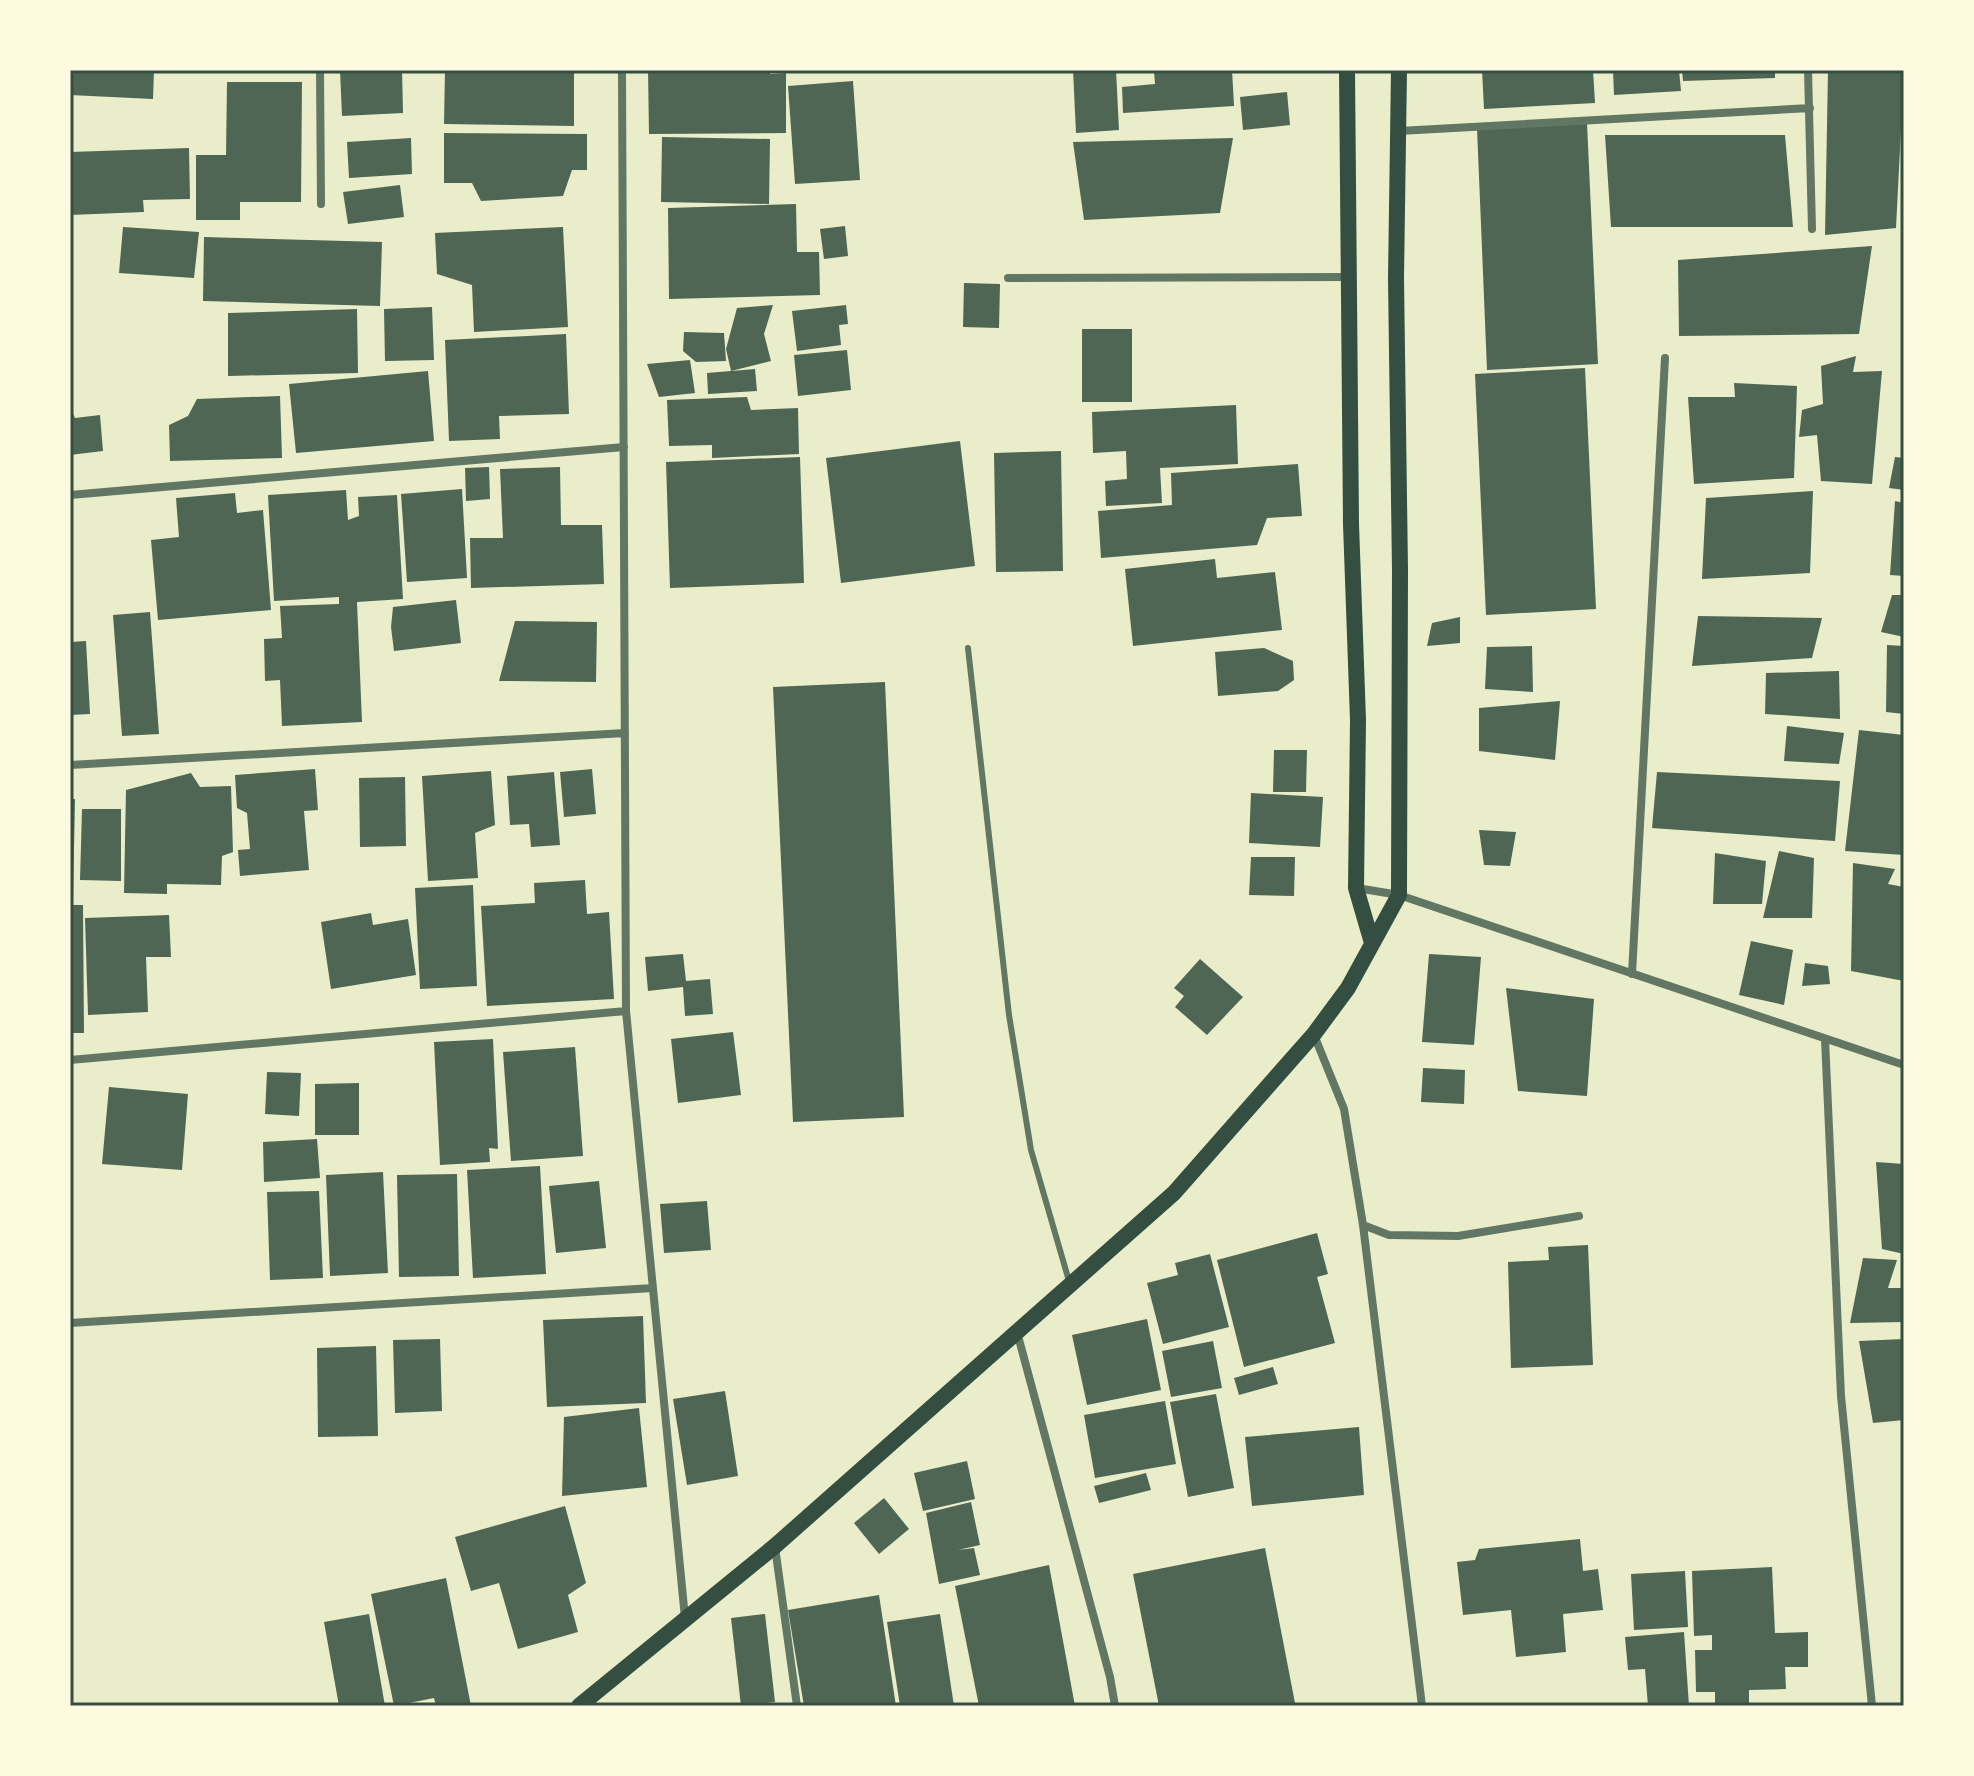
<svg xmlns="http://www.w3.org/2000/svg" width="1974" height="1776" viewBox="0 0 1974 1776" font-family="Barlow,sans-serif">
	<style>
		.building { fill: #4f6655 }
		.lines { fill: none; stroke-linecap: round; stroke-linejoin: round }
		.service { stroke: #617663; stroke-width: 6 }
		.minor { stroke: #617663; stroke-width: 8 }
		.secondary { stroke: #344e41; stroke-width: 16 }
		.neatline { fill: none; stroke: #344e41; stroke-width: 3 }
	</style>
	<rect width="100%" height="100%" fill="#e9edc9"/>
	<path class="building" d="M70,70H154L153,99L70,95Z
		M340,70H402L403,113L342,116Z
		M445,70H574V126L444,124Z
		M648,70H770V74L786,73V133L649,134Z
		M1073,70H1116L1119,130L1076,133Z
		M1232,70L1234,106L1123,113L1122,87L1155,84L1154,71Z
		M1482,70H1593L1595,103L1484,109Z
		M1613,70H1679L1681,91L1614,95Z
		M1682,70H1775V78L1683,81Z
		M1828,70H1904L1896,228L1825,235Z
		M853,81L860,180L795,184L788,86Z
		M227,82H302L301,202H240V220H196V155H226Z
		M1287,92L1290,125L1243,130L1240,97Z
		M1587,123L1598,364L1487,370L1477,128Z
		M444,133L587,134V170H572L563,196L481,201L472,183H444Z
		M1605,135H1785L1793,227H1611Z
		M662,137L770,139L769,204L661,202Z
		M411,138L412,174L349,178L347,142Z
		M1233,138L1220,213L1084,220L1073,142Z
		M189,148L190,199L143,200L144,212L70,215V152Z
		M400,185L404,217L348,224L343,192Z
		M796,204L797,252H819L820,295L669,299L668,208Z
		M845,226L848,256L824,259L820,229Z
		M123,227L199,232L194,278L119,273Z
		M563,227L568,327L474,332L472,285L437,274L435,233Z
		M204,237L382,242L380,306L203,301Z
		M1872,246L1859,334L1679,336L1678,260Z
		M964,283L1000,284L999,328L963,327Z
		M773,305L764,334L771,361L731,371L726,349L737,308Z
		M846,305L848,324L839,325L841,345L797,351L792,311Z
		M432,307L434,360L385,361L384,309Z
		M357,309L358,373L228,376V313Z
		M1082,329H1132V402H1082Z
		M684,332L724,333L726,361L696,362L683,351Z
		M566,334L569,414L499,416L500,439L449,441L445,340Z
		M847,350L851,390L798,396L794,355Z
		M1856,356L1853,372L1882,371L1872,484L1821,481L1817,435L1799,437L1802,410L1823,404L1821,366Z
		M690,360L695,393L659,397L647,364Z
		M1585,368L1596,609L1486,615L1475,374Z
		M755,369L757,391L708,394L707,373Z
		M428,371L434,441L296,453L289,384Z
		M1734,383L1797,386L1794,478L1694,484L1688,397H1735Z
		M280,396L282,458L170,461L169,425L188,416L197,399Z
		M747,397L751,410L798,408L799,454L712,458V445L669,446L667,400Z
		M1236,405L1238,464L1160,468L1162,503L1106,506L1105,481L1127,479L1126,451L1093,453L1092,412Z
		M70,407L75,418L100,415L103,451L70,455Z
		M960,441L975,566L841,583L826,458Z
		M1061,451L1063,571L996,572L994,453Z
		M800,457L804,583L670,588L666,462Z
		M1895,457L1904,458V490L1889,488Z
		M1298,464L1302,516L1267,518L1257,545L1101,558L1098,511L1172,505L1171,473Z
		M489,467L490,499L466,501L465,468Z
		M560,467L561,525H602L604,584L471,588L470,538H503L500,469Z
		M462,489L467,578L407,582L401,494Z
		M346,490L348,520L359,516L358,497L397,495L403,599L357,602L362,722L282,726L280,680L265,681L264,639L282,638L280,606L339,604V597L274,601L268,495Z
		M1813,491L1810,573L1702,579L1706,498Z
		M235,493L237,513L263,510L271,610L158,620L151,540L179,537L176,498Z
		M1895,501L1904,503V576L1890,575Z
		M1215,559L1217,578L1275,572L1282,630L1133,646L1125,569Z
		M1892,595H1904V637L1881,632Z
		M456,600L461,643L394,651L391,627L393,607Z
		M150,612L159,734L122,736L113,615Z
		M1698,616L1822,618L1812,658L1692,666Z
		M1460,617V643L1427,646L1432,623Z
		M515,621L597,622L596,682L499,681Z
		M86,641L90,714L70,715V642Z
		M1887,645L1904,646V714L1886,712Z
		M1532,646L1533,692L1485,689L1487,647Z
		M1264,648L1293,661L1294,680L1278,691L1218,696L1215,652Z
		M1839,671L1840,719L1765,714L1766,673Z
		M885,682L904,1117L793,1122L773,687Z
		M1560,701L1555,760L1479,751V708Z
		M1787,726L1844,733L1839,764L1784,761Z
		M1859,730L1904,735V855L1845,851Z
		M1274,750H1307L1306,792H1273Z
		M315,769L318,810L304,811L309,870L240,876L238,850L250,849L247,813L237,808L235,775Z
		M592,769L596,814L564,817L560,772Z
		M491,771L495,825L475,833L478,878L428,881L422,776Z
		M554,772L560,845L531,847L529,824L510,825L507,776Z
		M1657,772L1840,781L1835,841L1652,828Z
		M191,773L200,787L231,786L233,852L222,856L221,885L167,884V894L124,893L126,790Z
		M405,777L406,846L360,847L359,778Z
		M1251,793L1323,797L1320,847L1249,843Z
		M70,799H75L73,899L70,898Z
		M82,809H121V881L80,880Z
		M1479,830L1516,832L1510,866L1484,865Z
		M1779,851L1814,858L1812,918H1763Z
		M1715,853L1766,861L1762,904H1713Z
		M1251,857H1295L1294,896L1249,895Z
		M1853,863L1895,869L1888,884L1904,887V981L1851,971Z
		M585,880L587,914L609,912L614,999L487,1006L481,906L535,903L534,883Z
		M473,885L477,986L420,989L415,888Z
		M70,905H83L84,1033H70Z
		M371,913L373,925L408,919L416,975L331,989L321,922Z
		M169,915L171,957H146L148,1012L88,1015L85,918Z
		M1751,941L1793,950L1784,1005L1739,995Z
		M683,954L686,981L710,979L713,1014L685,1016L683,987L648,991L645,957Z
		M1429,954L1481,957L1474,1045L1422,1042Z
		M1200,959L1243,997L1207,1035L1175,1007L1184,996L1174,988Z
		M1805,963L1828,966L1830,984L1802,986Z
		M1506,988L1594,999L1587,1096L1518,1091Z
		M733,1032L741,1095L678,1103L671,1039Z
		M493,1039L498,1149L489,1148L490,1162L440,1165L434,1042Z
		M575,1047L583,1156L511,1161L503,1052Z
		M1423,1068L1465,1070L1464,1104L1421,1102Z
		M267,1072L301,1073L299,1116L265,1114Z
		M359,1083V1135H315V1084Z
		M109,1087L188,1094L182,1170L102,1164Z
		M317,1139L320,1178L264,1182L263,1142Z
		M1876,1162L1904,1164V1254L1882,1249Z
		M540,1166L546,1274L473,1278L467,1170Z
		M383,1172L388,1273L330,1276L326,1175Z
		M457,1174L459,1276L399,1277L397,1175Z
		M599,1181L606,1248L556,1253L549,1186Z
		M319,1191L323,1278L270,1280L267,1192Z
		M707,1201L711,1250L664,1253L660,1204Z
		M1317,1233L1328,1274L1317,1277L1335,1343L1244,1367L1217,1260Z
		M1588,1245L1593,1365L1511,1368L1508,1262L1549,1260L1548,1247Z
		M1210,1254L1229,1327L1163,1344L1147,1283L1178,1275L1175,1263Z
		M1863,1258L1897,1260L1888,1288H1904V1322L1850,1323Z
		M643,1316L646,1403L547,1407L543,1320Z
		M1147,1319L1161,1390L1087,1405L1072,1335Z
		M440,1339L442,1411L395,1413L393,1340Z
		M1904,1339V1420L1873,1423L1859,1341Z
		M1213,1341L1222,1388L1171,1397L1162,1351Z
		M376,1346L378,1436L318,1437L317,1348Z
		M1273,1367L1278,1384L1239,1395L1234,1378Z
		M725,1391L738,1476L687,1485L673,1399Z
		M1216,1394L1234,1488L1188,1497L1170,1402Z
		M1165,1401L1176,1464L1095,1478L1084,1415Z
		M639,1408L647,1487L562,1496L564,1417Z
		M1359,1427L1364,1495L1252,1506L1245,1437Z
		M967,1461L975,1499L923,1511L914,1473Z
		M1146,1473L1151,1490L1099,1503L1094,1486Z
		M884,1498L909,1529L879,1554L854,1523Z
		M971,1502L980,1545L958,1550L974,1548L980,1575L939,1584L926,1513Z
		M565,1506L586,1583L568,1595L578,1632L518,1649L499,1583L471,1591L455,1537Z
		M1580,1539L1583,1571L1598,1569L1603,1610L1563,1614L1566,1652L1516,1657L1511,1610L1463,1615L1457,1562L1475,1560L1479,1549Z
		M1265,1548L1295,1703L1282,1706H1159L1133,1574Z
		M1049,1565L1075,1706H979L955,1586Z
		M1772,1567L1775,1633L1808,1632V1667H1785L1786,1689L1749,1690V1705L1715,1706V1692H1696L1695,1650H1712V1635L1694,1636L1692,1571Z
		M1685,1571L1688,1627L1634,1630L1631,1574Z
		M446,1578L471,1706H436L434,1698L394,1706L371,1594Z
		M879,1595L896,1706H804L788,1610Z
		M369,1614L385,1706H339L324,1622Z
		M765,1614L775,1702L741,1706L731,1618Z
		M940,1614L954,1706H900L887,1622Z
		M1684,1632L1689,1706H1648L1645,1669L1628,1670L1625,1637Z"/>
	<g class="lines">
		<path class="service" d="M968,648L1009,1015L1031,1150L1069,1281"/>
		<path class="minor" d="M320,70L321,204
			M622,70L626,1011L685,1618
			M1808,70L1812,229
			M1399,131L1810,108
			M1008,278L1348,277
			M70,495L624,447
			M70,765L625,733
			M1357,888L1399,895L1904,1065
			M1632,974L1665,358
			M1314,1035L1344,1109L1363,1225L1422,1706
			M1825,1039L1841,1396L1872,1706
			M70,1060L626,1011
			M1363,1225L1389,1235L1458,1236L1579,1216
			M70,1323L653,1288
			M1017,1332L1110,1677L1115,1706
			M775,1547L797,1706"/>
		<path class="secondary" d="M1347,70L1351,524L1358,720L1356,888L1372,943
			M579,1706L775,1546L1174,1193L1314,1034L1348,988L1399,895L1400,571L1396,278L1399,70"/>
	</g>
	<rect width="1974" height="1776" fill="none" stroke="#fefae0" stroke-width="144"/>
	<rect x="72" y="72" width="1830" height="1632" class="neatline"/>
</svg>
